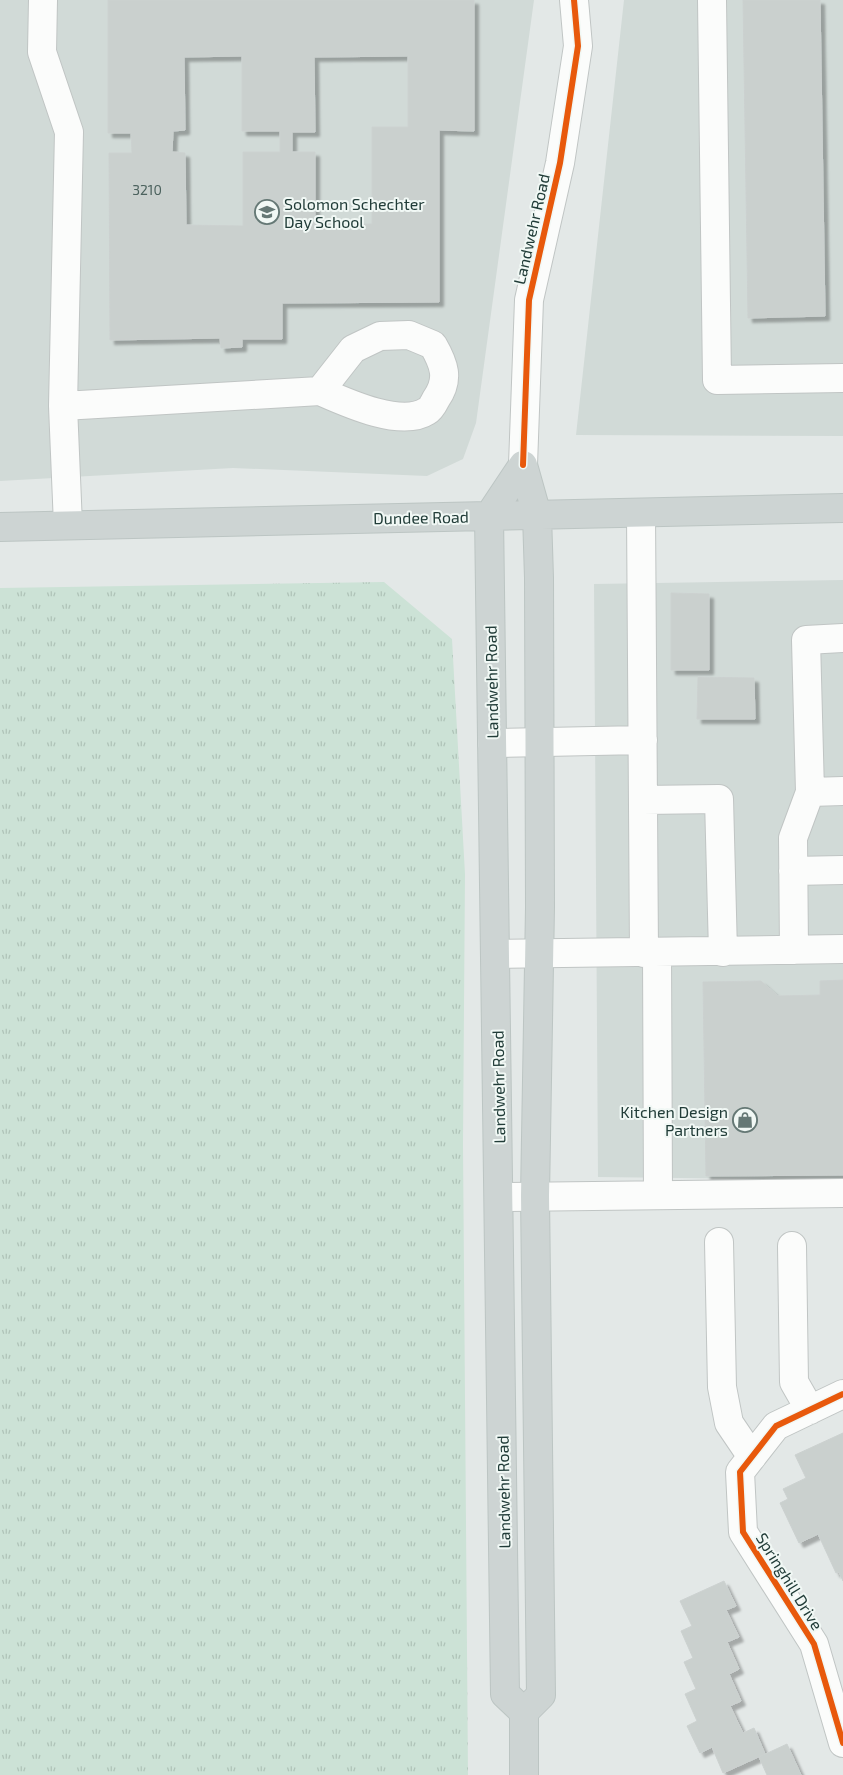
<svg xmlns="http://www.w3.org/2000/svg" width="843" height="1775" viewBox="0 0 843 1775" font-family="'Exo 2',sans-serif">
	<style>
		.built { fill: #d1dad7 }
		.grass { fill: url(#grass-tufts) }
		.building { fill: #cad0ce; stroke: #ccd1d0; fill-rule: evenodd; filter: url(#shadow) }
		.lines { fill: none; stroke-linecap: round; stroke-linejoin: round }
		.minor-casing { stroke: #c0c5c4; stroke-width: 30 }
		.major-casing { stroke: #bcc5c3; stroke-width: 30 }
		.minor { stroke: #fbfcfb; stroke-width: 28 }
		.major { stroke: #cdd4d3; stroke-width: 28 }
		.cycleway-casing { stroke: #f1f8f5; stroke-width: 9 }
		.cycleway { stroke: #e8590c; stroke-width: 6 }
		.labels { text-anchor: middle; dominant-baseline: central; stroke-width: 4; stroke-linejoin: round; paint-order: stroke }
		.number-label { font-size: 14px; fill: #4c625e }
		.poi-label { font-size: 16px; fill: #213c38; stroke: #f1f8f5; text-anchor: start }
		.street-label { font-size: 16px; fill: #213c38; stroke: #f1f8f5 }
	</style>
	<defs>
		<pattern id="grass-tufts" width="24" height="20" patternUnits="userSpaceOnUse" patternTransform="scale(1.25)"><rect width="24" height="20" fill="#cce2d6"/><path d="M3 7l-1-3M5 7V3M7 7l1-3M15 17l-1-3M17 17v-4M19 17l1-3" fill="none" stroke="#afc3b8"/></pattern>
		<filter id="shadow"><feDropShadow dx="4.5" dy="4.5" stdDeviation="1" flood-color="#0004"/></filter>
	</defs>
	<rect width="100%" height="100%" fill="#e3e8e7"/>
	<path class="built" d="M0,0H534L476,423L463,459L427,476L233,468L0,481Z
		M624,0H843V436L576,435Z
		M843,580V1180L598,1177L594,584Z"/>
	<path class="grass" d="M384,582L452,639L465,874L463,1145L468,1775H0V588Z"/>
	<path class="building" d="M108,0H474V131L439,130V302L282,303V339H242V347L221,348L220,338L110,340L109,153H132L131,133H108ZM242,56V131H280V152H243V226L186,225L185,153L172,152L173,131L185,130L184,57ZM408,56V127H372V224L315,225V152H292V132H315L314,57Z
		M743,0H820L825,316L748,318Z
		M671,593L709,594V670H671Z
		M698,677L754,678L755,719H697Z
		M843,980V1175L706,1176L703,982L761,981L778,996L820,995V981Z
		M843,1433V1581L839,1572L836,1573L818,1534L799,1543L780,1503L788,1499L783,1489L806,1478L795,1455Z
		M724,1581L736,1606L726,1610L739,1637L727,1642L739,1669L729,1674L741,1701L730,1706L743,1733L754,1728L765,1754L723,1773L712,1747L700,1753L687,1726L697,1721L685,1694L696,1689L684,1662L693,1658L681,1631L692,1626L680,1601Z
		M787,1744L801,1775H767L759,1757Z"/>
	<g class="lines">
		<defs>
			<path id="minor" d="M43,0L42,52L69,132L63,406L68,525
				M712,0L717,380L843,378
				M63,406L320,391L353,349L380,336L409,335L433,345C444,364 450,379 436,399C434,403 431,409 427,411C401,428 345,402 320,391
				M523,465L529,300L560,163L578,46L574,0
				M641,513L644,953
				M492,743L643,740
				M810,792L843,791
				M643,800L719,799L723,952
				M793,871L843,870
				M794,950L793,838L810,792L806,640L843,638
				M657,953L658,1195
				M496,954L843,949
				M499,1197L843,1193
				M719,1242L722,1387L729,1423L752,1457
				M792,1246L794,1382L810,1410
				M843,1394L776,1426L740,1472L743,1532L814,1644L843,1743"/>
			<path id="major" d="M523,465L537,515L539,578L540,907L535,1196L541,1695L524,1712L505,1694L489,516Z
				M0,527L843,508
				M524,1712V1775"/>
		</defs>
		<use href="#minor" class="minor-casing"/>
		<use href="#major" class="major-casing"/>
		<use href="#minor" class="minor"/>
		<use href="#major" class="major"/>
		<defs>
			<path id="cycleway" d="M523,465L529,300L560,163L578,46L574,0
				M843,1394L776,1426L740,1472L743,1532L814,1644L843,1743"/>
		</defs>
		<use href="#cycleway" class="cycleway-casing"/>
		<use href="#cycleway" class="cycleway"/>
	</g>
	<defs>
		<symbol id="school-ring" viewBox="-11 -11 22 22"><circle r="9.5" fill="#f1f8f5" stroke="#657875" stroke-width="1.5"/><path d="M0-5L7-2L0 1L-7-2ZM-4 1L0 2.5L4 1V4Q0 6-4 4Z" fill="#657875"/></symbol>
		<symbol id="shop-ring" viewBox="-11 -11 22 22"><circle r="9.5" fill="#f1f8f5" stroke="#657875" stroke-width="1.5"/><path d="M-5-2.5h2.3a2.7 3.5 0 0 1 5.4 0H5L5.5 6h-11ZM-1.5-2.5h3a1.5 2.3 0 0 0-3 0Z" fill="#657875"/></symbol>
	</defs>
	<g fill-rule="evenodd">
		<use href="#school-ring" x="253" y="198" width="28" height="28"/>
		<use href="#shop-ring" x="731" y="1106" width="28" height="28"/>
	</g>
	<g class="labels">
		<g class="number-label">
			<text x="147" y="189">3210</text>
		</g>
		<g class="poi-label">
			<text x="284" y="203">Solomon Schechter<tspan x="284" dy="18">Day School</tspan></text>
			<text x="728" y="1111" text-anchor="end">Kitchen Design<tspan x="728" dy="18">Partners</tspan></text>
		</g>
		<g class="street-label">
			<text transform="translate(531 229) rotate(-77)">Landwehr Road</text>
			<text transform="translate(421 517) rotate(-1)">Dundee Road</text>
			<text transform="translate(491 682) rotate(-91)">Landwehr Road</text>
			<text transform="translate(498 1087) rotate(-91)">Landwehr Road</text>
			<text transform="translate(503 1492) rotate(-91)">Landwehr Road</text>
			<text transform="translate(790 1581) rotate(58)">Springhill Drive</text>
		</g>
	</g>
</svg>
